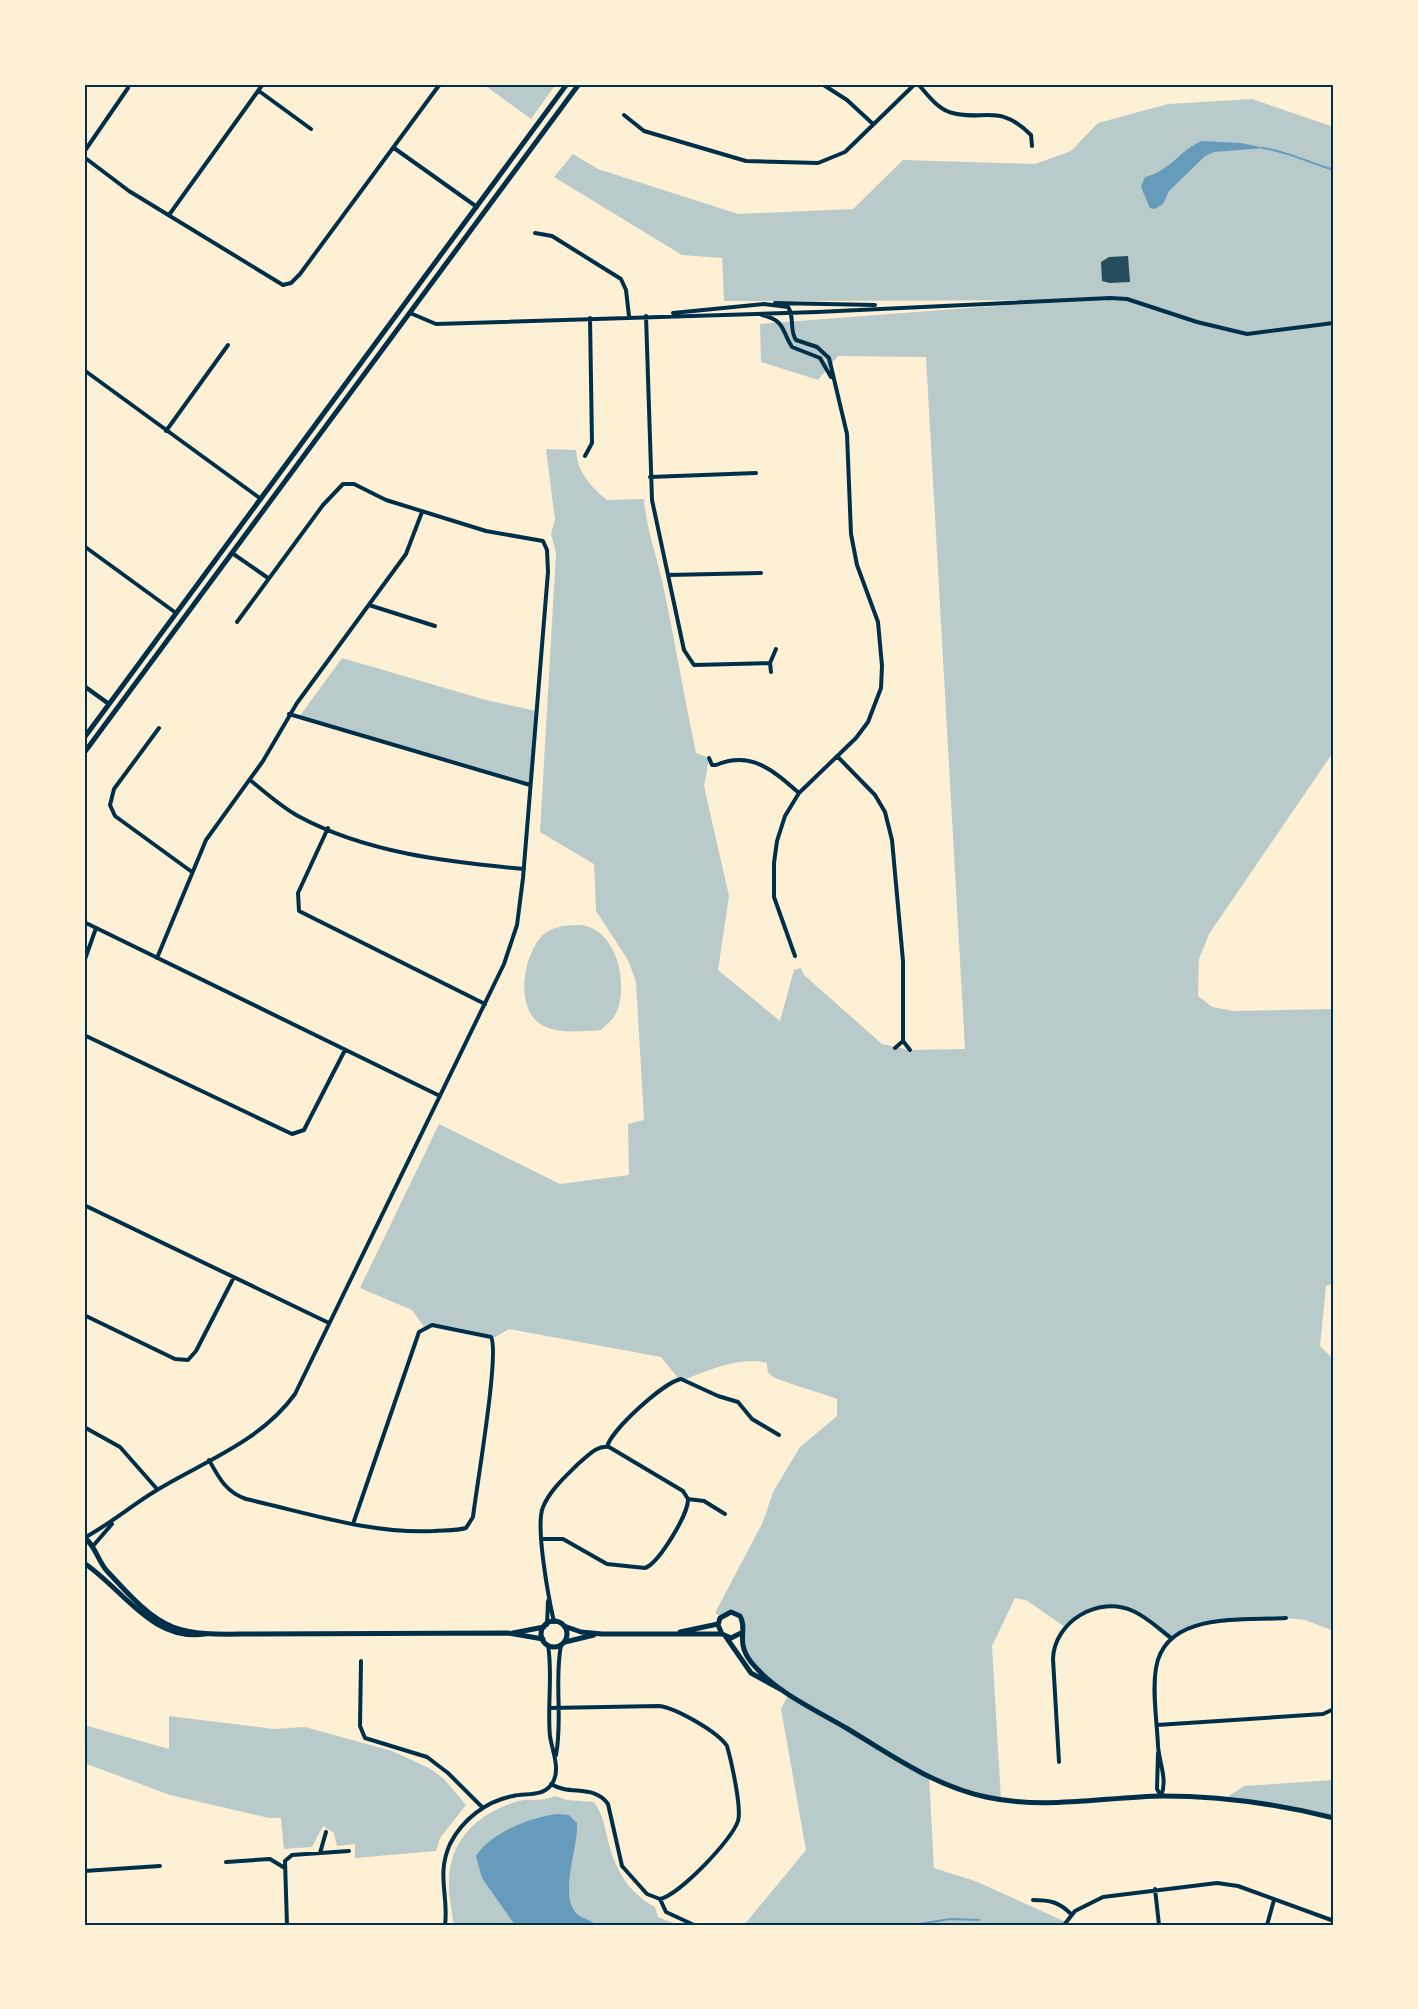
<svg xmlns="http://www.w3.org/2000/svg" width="1418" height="2009" viewBox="0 0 1418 2009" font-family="'Titillium Web',sans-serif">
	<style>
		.green { fill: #b9caca }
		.water { fill: #669bbc }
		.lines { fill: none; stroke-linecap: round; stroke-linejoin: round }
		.stream { stroke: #669bbc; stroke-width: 2 }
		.building { fill: #264d5e }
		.minor { stroke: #003049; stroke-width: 4 }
		.tertiary { stroke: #003049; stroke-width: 4.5 }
		.secondary { stroke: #003049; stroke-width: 5 }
		.neatline { fill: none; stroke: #003049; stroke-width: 2 }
	</style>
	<rect width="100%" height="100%" fill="#fdf0d5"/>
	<path class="green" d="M483,84H556L531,119Z
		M1252,99L1334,127V323L1292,329L1334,326V751L1209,934L1199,959L1198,996L1212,1007L1234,1011L1334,1009V1283L1326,1286L1320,1346L1334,1360V1631L1305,1620L1286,1618L1195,1625L1171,1638C1128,1608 1113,1592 1065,1627L1026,1600L1015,1598L992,1646L1001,1800L929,1777L934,1868L975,1881L1066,1922L1064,1925H744L806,1850L781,1709L789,1693C773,1680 748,1666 742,1645C739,1631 747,1631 737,1614L722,1616L716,1614V1611L763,1522L773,1492L800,1447L837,1416V1399C825,1394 776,1380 772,1376C767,1373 767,1368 767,1363C740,1356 710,1370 686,1379H679L661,1357L509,1329L492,1339C480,1329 439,1324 424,1327L412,1310L360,1288L439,1124L560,1184L629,1175L628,1124L644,1120L636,982L628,960L596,911L594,864L540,832L556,553L551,534L555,520L546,449L576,450C577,472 591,487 607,500L644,499C646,527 657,557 663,585C675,641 684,697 696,753L709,758L704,786L729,896L718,970L780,1021L794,970L801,968L804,975L882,1044L910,1050L965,1049L926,357L838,356L818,380L761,362L760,324L1074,300L724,301L722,258L682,255L554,177L573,154L598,169L738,214L853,209L903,160L1035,164L1071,151L1098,123L1168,104Z
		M342,658L486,700L536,711L530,785L299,717Z
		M562,926C569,926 579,924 586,926C619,934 630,991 614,1017C611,1021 605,1026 601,1030C584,1031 563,1034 546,1027C512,1013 523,952 545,933C550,929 557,928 562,926Z
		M169,1716L274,1729L305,1727L392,1751L429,1768L444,1779L466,1805L440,1838L436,1851L355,1858V1844L337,1846L334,1833L323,1826L312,1847L284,1849L281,1818H269L170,1795L84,1763V1725L169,1749Z
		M1334,1780V1818L1226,1798L1244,1786Z
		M555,1796L567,1800L594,1802C602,1813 604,1823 607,1836C614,1867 626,1891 655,1907L658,1917L678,1925H453C453,1912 449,1900 449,1888C447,1841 476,1814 518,1801C530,1798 543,1802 555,1796Z"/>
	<path class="water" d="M1202,141L1241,143L1265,148L1214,152L1205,156L1169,191L1163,204L1155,209L1150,208L1141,187L1145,177C1171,171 1179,150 1202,141Z
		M557,1814L569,1815L577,1823C579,1846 558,1895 577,1914C583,1919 591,1920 597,1925H515L482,1878L476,1856C490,1833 531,1817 557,1814Z"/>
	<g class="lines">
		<path class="stream" d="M1263,148C1289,152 1309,163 1334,170
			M913,1925L950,1919L979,1920"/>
	</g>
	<path class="building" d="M1128,256L1130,282L1110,283L1102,281L1101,262L1109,257Z"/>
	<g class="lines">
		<path class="minor" d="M822,84L847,100L873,124
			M918,84C927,94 936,107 949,112C983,123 997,101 1031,135L1032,146
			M259,91L311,129
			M624,115L644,131L746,161L818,163L845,152L915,84
			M394,148L477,207
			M84,152L128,88
			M84,157L129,191L283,285L291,283L300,274L440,84
			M169,215L263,84
			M535,233L552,236L621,279L626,290L629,316
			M775,303L875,305
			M764,304L788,307C795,317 789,330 796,340L817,347L829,358L847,434L851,534L857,565L878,622L882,666L881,688L868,722L856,738L799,793L785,816L777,841L774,863V897L795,956
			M410,313L436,324L817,312L1110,298L1127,299L1197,322L1247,334L1334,323
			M673,313L765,304
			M762,315C786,321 781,330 792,347L820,358L831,377
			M646,316L652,500L684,650L694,665L770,663
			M84,370L261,499
			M166,431L228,345
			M585,456L592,443L590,318
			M650,477L756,473
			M84,546L176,613
			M232,553L268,578
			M668,575L761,573
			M369,605L435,626
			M771,672L770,663L776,649
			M289,714L530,785
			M159,728L114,789L110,805L115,816L192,872
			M837,756L875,795L885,812L892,840L903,961V1041L910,1050
			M709,758L712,765H716C751,750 774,771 799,793
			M250,780C265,792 280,806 298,816C366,853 448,862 524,869
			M328,828L298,893L299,911L485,1004
			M84,922L440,1096
			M157,958L206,840L263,761L297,703L406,554L422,512
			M84,962L96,928
			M84,1035L292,1134L304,1130L307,1124L345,1050
			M895,1048L903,1041
			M84,1205L329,1323
			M84,1315L175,1359L188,1360L196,1351L234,1277
			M84,1427L120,1447L157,1489
			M607,1447C611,1430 664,1382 681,1379L718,1396L738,1402L752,1419L779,1435
			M209,1460C219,1478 226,1492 246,1499C308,1513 370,1534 433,1531C444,1530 456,1531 466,1528L473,1517C476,1490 500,1352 491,1337L432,1325L419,1332L353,1524
			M688,1499L704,1501L725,1514
			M84,1538C110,1524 132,1505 157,1490C205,1461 261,1441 295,1394L504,964L517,925L523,878L548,572L547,550L543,541L486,531L386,500L354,484H343L323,505L237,622
			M543,1539H563L607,1564L645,1568C659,1563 689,1513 688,1499L683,1491L609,1447C596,1445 588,1456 578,1464C566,1476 550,1490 543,1507C535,1526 549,1600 554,1622
			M93,1546L112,1524
			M547,1625L548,1601
			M361,1661L360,1726L365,1738L427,1757L448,1773L483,1808
			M550,1708L659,1706C676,1708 718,1732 727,1746C731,1760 742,1808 738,1821C732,1840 679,1895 660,1899L647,1894L622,1866L608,1804C594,1784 570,1796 551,1784
			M1157,1725L1323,1714L1334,1709
			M1158,1753L1157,1789L1161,1796
			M556,1755C563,1719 554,1681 561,1645
			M1059,1762L1053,1659C1054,1622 1098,1595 1133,1611C1147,1617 1159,1629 1171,1638
			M1161,1796C1168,1780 1159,1762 1158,1746C1157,1721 1152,1692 1156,1668C1165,1611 1243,1621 1286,1618
			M320,1853L326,1832
			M226,1862L270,1859L283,1867
			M84,1871L160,1866
			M1155,1889L1159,1925
			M660,1899L666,1912L694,1925
			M1033,1900C1050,1900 1059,1902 1071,1914
			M287,1925L285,1861L292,1855L349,1851
			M445,1925C449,1896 436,1875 450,1844C462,1820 486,1801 513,1796C526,1793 542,1797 551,1785C562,1771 552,1751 550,1736C547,1706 553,1675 548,1645
			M1064,1925L1075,1911L1103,1897L1217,1883L1238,1886L1334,1921
			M1267,1925L1274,1900"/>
		<path class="tertiary" d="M84,686L109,704"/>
		<path class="secondary" d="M84,738L567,84
			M84,753L579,84
			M84,1538C94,1543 98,1561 107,1571C124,1589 148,1618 173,1627C197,1636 226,1634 251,1634L508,1633L543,1639
			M84,1563C124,1590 152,1642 205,1634
			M541 1634a13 13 0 1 1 26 0a13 13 0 1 1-26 0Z
			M564,1626L581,1632L602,1634H722
			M680,1632L718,1624
			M513,1633L544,1627
			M741,1633L731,1638L722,1634L718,1625L720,1618L731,1612L740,1616C748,1629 735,1642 751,1662C775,1692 816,1710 848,1729C892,1756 935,1786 986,1797C1045,1810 1104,1797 1163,1796C1221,1796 1278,1804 1334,1818
			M726,1637L751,1673L782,1690
			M565,1642L594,1635"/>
	</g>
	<rect width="1418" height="2009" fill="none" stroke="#fdf0d5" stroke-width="171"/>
	<rect x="86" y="86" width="1246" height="1838" class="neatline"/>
</svg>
